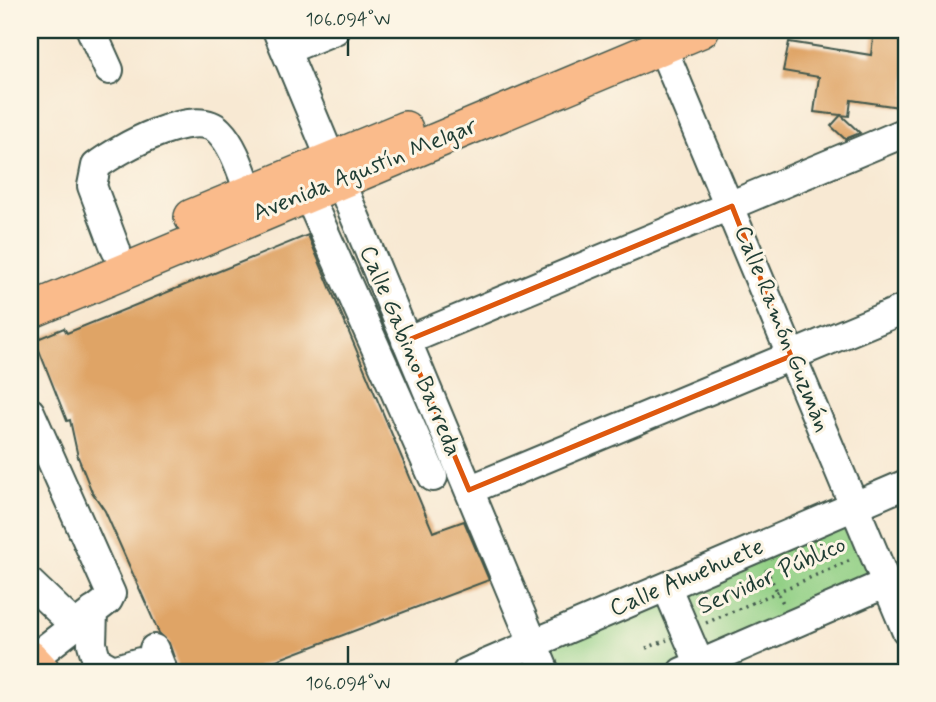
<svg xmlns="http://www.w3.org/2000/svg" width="936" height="702" viewBox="0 0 936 702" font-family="Mynerve,sans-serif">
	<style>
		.green { fill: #93d086; stroke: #59865d; stroke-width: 2 }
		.building { fill: #dfa466 }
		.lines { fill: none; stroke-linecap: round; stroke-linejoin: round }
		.minor-casing { stroke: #40574c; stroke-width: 32 }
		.major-casing { stroke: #40574c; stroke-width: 38 }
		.path { stroke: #40574c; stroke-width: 3.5; stroke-dasharray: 2 5; stroke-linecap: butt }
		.minor { stroke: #fff; stroke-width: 28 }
		.major { stroke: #fabb8b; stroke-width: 35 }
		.marked { fill: none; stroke: #de580e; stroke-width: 5; stroke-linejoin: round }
		.ticks { fill: none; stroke: #1f3d34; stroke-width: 2.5 }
		.labels { text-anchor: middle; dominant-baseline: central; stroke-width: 6; stroke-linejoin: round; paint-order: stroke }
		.street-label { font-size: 24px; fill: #1f3d34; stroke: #fcf5e5 }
		.neatline { fill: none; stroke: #1f3d34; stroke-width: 2.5 }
		.ticks-label { font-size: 18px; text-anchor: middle; fill: #1f3d34 }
	</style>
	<rect width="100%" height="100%" fill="#fcf5e5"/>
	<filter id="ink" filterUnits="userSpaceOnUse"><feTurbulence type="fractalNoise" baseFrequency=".0143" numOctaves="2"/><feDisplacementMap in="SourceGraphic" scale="14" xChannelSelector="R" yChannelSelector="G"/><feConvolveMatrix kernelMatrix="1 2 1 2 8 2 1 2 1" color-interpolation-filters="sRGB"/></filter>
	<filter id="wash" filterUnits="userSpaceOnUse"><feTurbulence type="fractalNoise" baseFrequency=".00686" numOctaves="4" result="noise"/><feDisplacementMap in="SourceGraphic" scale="28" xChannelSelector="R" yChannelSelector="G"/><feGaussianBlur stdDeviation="1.57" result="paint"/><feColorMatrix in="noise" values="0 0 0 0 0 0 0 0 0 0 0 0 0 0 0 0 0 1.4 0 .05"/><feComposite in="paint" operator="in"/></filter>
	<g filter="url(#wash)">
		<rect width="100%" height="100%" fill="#f8e9d3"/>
		<path class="green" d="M854,505L887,583L681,672H545L533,645Z"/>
		<g id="blocks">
			<path class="building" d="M874,30H906V108L851,100L849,116L814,112L819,77L783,71L789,42L871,55Z
				M841,115L860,133L845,139L831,126Z
				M308,235L433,532L464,521L489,580L245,672H179L169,643L159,633L105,511L92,492L78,457L70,420L67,421L35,340L64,328L67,333Z"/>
		</g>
	</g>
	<g filter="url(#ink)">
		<use href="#blocks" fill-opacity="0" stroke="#40574c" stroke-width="2"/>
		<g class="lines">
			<defs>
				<path id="minor" d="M91,30L109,70
					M277,30L545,672
					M655,30L906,630
					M286,50L335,30
					M308,195L433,477
					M116,250L92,186L96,166C118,149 195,106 219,131C239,151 245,188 258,213
					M406,341L906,132
					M30,412L111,594L108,600L32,659
					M469,490L906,308
					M30,583L73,624
					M667,588L703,672
					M93,611L92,644L97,661L113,670L140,662
					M154,649L163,672
					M467,672L906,484
					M682,672L887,583"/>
				<path id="major" d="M192,217L405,129
					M30,311L701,30
					M30,658L43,672"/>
			</defs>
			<use href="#minor" class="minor-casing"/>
			<use href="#major" class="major-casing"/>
			<path class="path" d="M766,569L783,603
				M706,623L853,559
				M646,648L667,640"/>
			<use href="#minor" class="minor"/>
			<use href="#major" class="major"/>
		</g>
	</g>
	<path class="marked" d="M732,206L791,356L469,490L406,341Z"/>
	<path class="ticks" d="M348,38V56M348,646V664"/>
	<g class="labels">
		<g class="street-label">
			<text transform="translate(365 170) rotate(-22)">Avenida Agustín Melgar</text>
			<text transform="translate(782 329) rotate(68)">Calle Ramón Guzmán</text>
			<text transform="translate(410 351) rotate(67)">Calle Gabino Barreda</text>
			<text transform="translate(772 576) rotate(-24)">Servidor Público</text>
			<text transform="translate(687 578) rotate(-23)">Calle Ahuehuete</text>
		</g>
	</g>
	<rect width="936" height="702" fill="none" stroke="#fcf5e5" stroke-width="77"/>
	<rect x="38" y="38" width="860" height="626" class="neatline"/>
	<g class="ticks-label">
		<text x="348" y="25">106.094°W</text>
		<text x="348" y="689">106.094°W</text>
	</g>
</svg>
